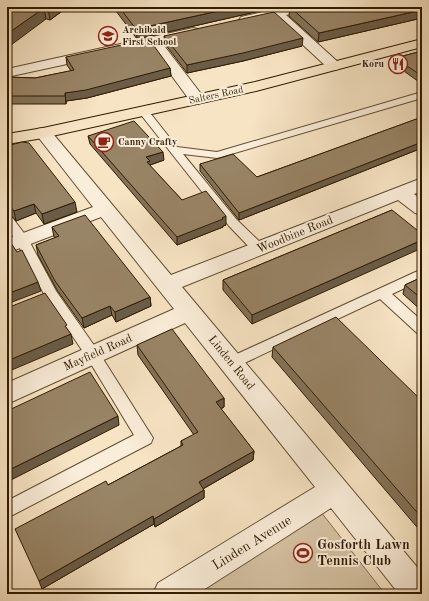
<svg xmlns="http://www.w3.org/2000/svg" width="429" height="601" viewBox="0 0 429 601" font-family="'Old Standard TT',serif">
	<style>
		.green { fill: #d5c2a3; stroke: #836e52 }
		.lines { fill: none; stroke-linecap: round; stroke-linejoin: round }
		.lane-casing { stroke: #624d31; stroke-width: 2 }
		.street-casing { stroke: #624d31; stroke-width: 2 }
		.primary-casing { stroke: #311b00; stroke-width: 2 }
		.lane { fill: #faedd9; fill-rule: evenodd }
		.street { fill: #faedd9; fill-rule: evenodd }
		.primary { fill: #f7e4c4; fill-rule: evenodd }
		.wall { fill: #837258; stroke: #311b00 }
		.shaded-wall { fill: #6a5c47; stroke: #311b00 }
		.building { fill: #988466; stroke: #311b00 }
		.labels { text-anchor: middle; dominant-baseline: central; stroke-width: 4; stroke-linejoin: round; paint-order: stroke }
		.far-poi-label { font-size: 10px; font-weight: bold; fill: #311b00; stroke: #faedd9; text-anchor: start }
		.far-street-label { font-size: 10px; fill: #311b00; stroke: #faedd9 }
		.street-label { font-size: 12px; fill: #311b00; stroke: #faedd9 }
		.near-street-label { font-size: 14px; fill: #311b00; stroke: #faedd9 }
		.near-poi-label { font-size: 14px; font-weight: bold; fill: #311b00; stroke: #faedd9; text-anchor: start }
	</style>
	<rect width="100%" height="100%" fill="#f7e4c4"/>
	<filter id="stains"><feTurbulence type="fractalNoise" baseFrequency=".005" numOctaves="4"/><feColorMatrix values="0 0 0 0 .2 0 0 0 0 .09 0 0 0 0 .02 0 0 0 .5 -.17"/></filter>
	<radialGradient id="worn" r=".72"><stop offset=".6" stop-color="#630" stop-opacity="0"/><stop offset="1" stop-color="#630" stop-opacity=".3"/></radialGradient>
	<path class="green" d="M321,512L385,594H188Z"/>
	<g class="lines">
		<defs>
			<path id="lane" d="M422,92V98L221,157L217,158L183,154L237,220L264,246L265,249L264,252L259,253L254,252L229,226L138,111L139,109H147L177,147L217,152Z
				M7,215L11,216L27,237L56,291L98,351L153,438L151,443L7,518V501L134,435L88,359L44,294L16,241L7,228Z
				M422,269V280L392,294L422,321V334L417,333L380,299L236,367L231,369L226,367L223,363L226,359Z"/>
			<path id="street" d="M264,7H278L279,9L287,7H310L309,10L286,15L339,63L341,66L339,69L334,70L329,69L274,18L246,24L241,23L239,20L241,17L267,11Z
				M193,28L198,29L200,32L198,35L162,43L205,99L203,102L197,104L191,102L150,46L7,77V69Z
				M43,128L49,129L171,275L422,178V191L414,194L422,200V215L415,213L398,200L182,287L422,573V594H399L331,508L197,594H153L158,583L315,487L185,323L7,404V383L174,309L101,217L7,253V239L93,207L35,133L37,129Z"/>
			<path id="primary" d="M422,39V47L256,91L43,138L7,144V134L43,128L255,82Z"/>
		</defs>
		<use href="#lane" class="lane-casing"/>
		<use href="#street" class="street-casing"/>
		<use href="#primary" class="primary-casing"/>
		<use href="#lane" class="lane"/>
		<use href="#street" class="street"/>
		<use href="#primary" class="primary"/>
	</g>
	<path class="wall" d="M7,7H66L65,9L50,20Z
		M113,7H265L264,10L137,39Z
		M290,7H422V18L318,42L289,16Z
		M164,36L302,46L243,61L187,73L165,44Z
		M422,51V84L394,64L395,58Z
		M66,57L170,68L171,76L87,98L66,101V104H7V77L35,78L71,71L67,65Z
		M422,117V148L239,220L200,171V164L257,177Z
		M88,136L164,160L150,165V166L182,200L226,225L223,226V227L177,245L90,144Z
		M7,146L77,212L44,224L36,213L16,221L11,215L7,214Z
		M392,210L252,324L223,290V280Z
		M52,227L150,297L151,306L116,322L112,315L84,328L57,290L38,255L36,245L55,238L54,237Z
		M422,277V311L403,294L405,285Z
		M137,345L224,398V407L221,409L254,451L253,460L203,489L204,490V498L155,527L154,524L42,589L108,485L181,446V441L194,435L138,355Z
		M273,347L422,401V533L272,357Z"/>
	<path class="shaded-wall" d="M51,7H66L65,9L50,20L48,9Z
		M237,7H265L264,10L137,39L136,29Z
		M44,8L46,19L7,48V34Z
		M422,10V18L318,42L319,33Z
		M303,38L302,46L243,61L187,73V65Z
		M170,68L171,76L87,98L66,101V104L65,93Z
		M422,142V148L239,220V213Z
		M163,152L164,160L150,165V170L147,166L146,157Z
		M75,202L77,212L44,224L42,214Z
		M34,204L36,213L16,221L14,211Z
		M226,216V225L223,226V227L177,245V237Z
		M422,240V248L252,324V315Z
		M38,282L41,291L7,304V294Z
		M150,297L151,306L116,322L115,312Z
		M110,306L112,315L84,328L82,318Z
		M71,334L73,344L7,372V361Z
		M224,398V407L216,411V402Z
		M118,416L119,425L7,482V471Z
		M254,451L253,460L199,491V482Z
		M204,490V498L155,527L154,519Z
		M153,516L154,524L42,589L39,581Z"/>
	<path class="building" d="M7,7H51L48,9L44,8L7,34Z
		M119,7H237L136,29Z
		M290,7H422V10L319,33Z
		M274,12L303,38L243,53L187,65L164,36Z
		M149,39L170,68L86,90L65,93V96H7V77L35,78L74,70L66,57Z
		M422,51V76L395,58Z
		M422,117V142L239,213L200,164L233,154L257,177Z
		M134,121L163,152L146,157L150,161L147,162L182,200L206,191L226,216L222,218L223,219L177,237L88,136Z
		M22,142L29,143L75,202L42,214L34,204L14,211L9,205H7V146Z
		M392,210L422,234V240L252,315L223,280Z
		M85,215L150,297L115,312L110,306L82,318L55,281L36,245L59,236L52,227Z
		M11,243L17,252L22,250L38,282L7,294V244Z
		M422,277V299L405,285Z
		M45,293L67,325L65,326L71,334L7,361V308Z
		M336,317L422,401V518L273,347Z
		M172,329L224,398L216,402L254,451L199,482L204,490L154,519L153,516L39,581L15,529L106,481L108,485L183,445L181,441L198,432L137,345Z
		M90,372L118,416L7,471V411Z"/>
	<defs>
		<symbol id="school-ring" viewBox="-11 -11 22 22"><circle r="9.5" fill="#faedd9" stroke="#8f2418" stroke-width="1.5"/><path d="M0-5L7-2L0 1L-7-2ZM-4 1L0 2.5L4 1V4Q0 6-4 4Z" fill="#8f2418"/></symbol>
		<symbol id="restaurant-ring" viewBox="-11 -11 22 22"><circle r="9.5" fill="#faedd9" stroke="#8f2418" stroke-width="1.5"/><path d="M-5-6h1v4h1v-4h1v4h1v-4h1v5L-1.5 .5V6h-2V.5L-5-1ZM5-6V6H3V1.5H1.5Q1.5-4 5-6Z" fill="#8f2418"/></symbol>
		<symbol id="cafe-ring" viewBox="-11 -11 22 22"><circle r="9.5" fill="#faedd9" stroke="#8f2418" stroke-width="1.5"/><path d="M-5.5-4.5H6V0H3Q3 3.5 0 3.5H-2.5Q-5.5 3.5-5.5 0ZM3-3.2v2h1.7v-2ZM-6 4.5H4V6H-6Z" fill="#8f2418"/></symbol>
		<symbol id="stadium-ring" viewBox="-11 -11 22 22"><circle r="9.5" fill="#faedd9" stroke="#8f2418" stroke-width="1.5"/><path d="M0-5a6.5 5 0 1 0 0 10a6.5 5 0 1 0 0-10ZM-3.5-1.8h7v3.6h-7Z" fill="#8f2418"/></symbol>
	</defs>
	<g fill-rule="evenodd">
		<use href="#school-ring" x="97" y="25" width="22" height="22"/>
		<use href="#restaurant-ring" x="387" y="53" width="22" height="22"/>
		<use href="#cafe-ring" x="93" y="131" width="22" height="22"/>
		<use href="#stadium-ring" x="292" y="542" width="22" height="22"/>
	</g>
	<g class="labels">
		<g class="far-poi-label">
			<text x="122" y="30">Archibald<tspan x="122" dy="12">First School</tspan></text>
			<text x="384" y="64" text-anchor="end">Koru</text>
			<text x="118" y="142">Canny Crafty</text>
		</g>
		<g class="far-street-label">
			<text transform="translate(216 95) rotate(-12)">Salters Road</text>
		</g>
		<g class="street-label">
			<text transform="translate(295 235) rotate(-22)">Woodbine Road</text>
			<text transform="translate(98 353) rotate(-24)">Mayfield Road</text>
			<text transform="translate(231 363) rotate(51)">Linden Road</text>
		</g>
		<g class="near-street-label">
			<text transform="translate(252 543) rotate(-32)">Linden Avenue</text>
		</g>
		<g class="near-poi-label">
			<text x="317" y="545">Gosforth Lawn<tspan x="317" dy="16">Tennis Club</tspan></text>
		</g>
	</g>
	<rect width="429" height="601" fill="none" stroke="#f7e4c4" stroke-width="24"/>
	<rect x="8" y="8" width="413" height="585" fill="none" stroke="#311b00" stroke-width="2"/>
	<rect x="12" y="12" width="405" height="577" fill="none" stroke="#311b00"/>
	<rect width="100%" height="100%" filter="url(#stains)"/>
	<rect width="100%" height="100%" fill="url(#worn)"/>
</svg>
